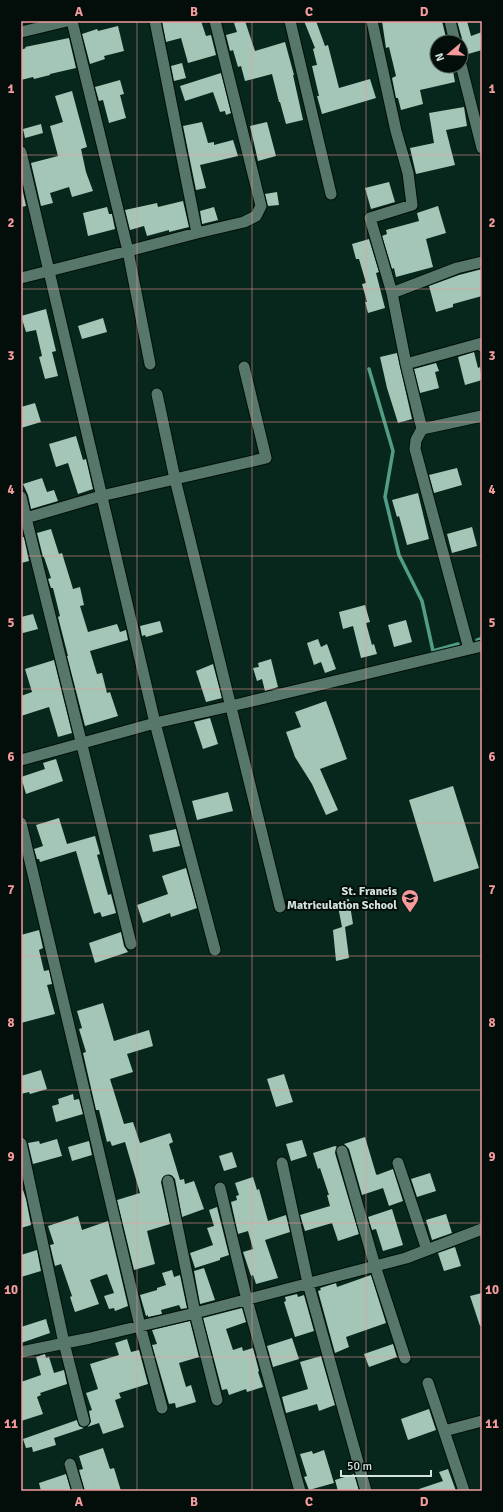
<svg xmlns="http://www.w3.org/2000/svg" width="503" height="1512" viewBox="0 0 503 1512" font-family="Signika,sans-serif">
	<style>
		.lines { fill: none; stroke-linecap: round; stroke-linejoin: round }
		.stream { stroke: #519d85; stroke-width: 3.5 }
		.building { fill: #a3c6b7 }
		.street-casing { stroke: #000f08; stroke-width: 13 }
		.street { stroke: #57776a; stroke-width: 11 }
		.grid { fill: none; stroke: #f59b9e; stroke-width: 1; stroke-opacity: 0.55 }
		.labels { text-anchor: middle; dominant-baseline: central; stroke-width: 4; stroke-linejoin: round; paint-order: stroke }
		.poi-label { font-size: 12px; font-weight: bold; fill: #d3e4dc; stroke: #030d09; text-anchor: end }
		.neatline { fill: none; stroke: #f59b9e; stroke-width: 1.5 }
		.grid-label { font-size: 13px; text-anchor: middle; font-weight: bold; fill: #f59b9e }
	</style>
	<rect width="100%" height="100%" fill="#07271c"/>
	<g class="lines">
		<path class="stream" d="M369,369L393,451L385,497L399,555L422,601L433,651L458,644
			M477,640L482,638"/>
	</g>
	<path class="building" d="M162,21H201L206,36L211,35L216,55L188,63L181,38L166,42Z
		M239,21H245L255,51L285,42L294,75H293L303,120L286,124L280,102H279L272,74L245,81L241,66L238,67L233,50L230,51L226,35L237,32L234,23Z
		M304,21H316L325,46L328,45L339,88L370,79L376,98L322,114L317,96H319L312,66L317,65L313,49L315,48Z
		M382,21H442L447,42H437V66H452L455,82L420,90L423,104L401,110L398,98H396L392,78L396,76L389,47L386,48Z
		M457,21H467L471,36L482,32V50L468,54L464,42H463Z
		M118,26L124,51L104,56L105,59L90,64L82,34L97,29L98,31Z
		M69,38L76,68L50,74V75L34,79L33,77L21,80V50L26,48L25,47Z
		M182,63L186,78L174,81L171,66Z
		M221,73L231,113L226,115L225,111L220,112L213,92L185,101L180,86Z
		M120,80L124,94L120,95L126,118L109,123L103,100L99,101L95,87Z
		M72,91L87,147L81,149L86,172L93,191L72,197L69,187L50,193L53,203L41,206L31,163L58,156L50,126L63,122L55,96Z
		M464,107L467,126L446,130L455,165L416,174L410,148L434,143L429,113Z
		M202,122L208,143L214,142V145L233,140L238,156L200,165L206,188L196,190L183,126Z
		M267,122L276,156L258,161L250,126Z
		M41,124L43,133L25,138L23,129Z
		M389,182L395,202L371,209L365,188Z
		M21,183L26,206L21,207Z
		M277,192L279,205L268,206L265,194Z
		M183,201L189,227L169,232V230L147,236L144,226L130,230L125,210L157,203L158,207Z
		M438,206L446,233L426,239L433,267L396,277L394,268L392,269L382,236L387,234L386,230L419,221L417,213Z
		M107,207L109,214H112L115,229L88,236L83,213Z
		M214,207L218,220L202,224L200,211Z
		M369,239L379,272L376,273L385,308L368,313L365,302H367L362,284L366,283L359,259H356L352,244Z
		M482,269V296L453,304V307L436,312L429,286L459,275Z
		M46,309L56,351L52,352L58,376L45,379L39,357L42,356L36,330L26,332L21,316Z
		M103,318L107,332L82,339L78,326Z
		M474,352L478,368L480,367L482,380L465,385L458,357Z
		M397,353L412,419L398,423L387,388L380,357Z
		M436,363L439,371L435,372L439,388L420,393L414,369Z
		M35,403L41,422L21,428V407Z
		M76,436L83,460L86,459L93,489L78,494L68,463L56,467L49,444Z
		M457,468L462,485L434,493L429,475Z
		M42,478L47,492L54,490L58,501L31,509L28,495L23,484Z
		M418,493L429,539L407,545L399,516L397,517L392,500Z
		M472,527L477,546L452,553L447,534Z
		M51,529L59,554L62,553L73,589L80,587L84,605L80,606L88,632L117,624L120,632L126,630L128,640L90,651L97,674L102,673L107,693L110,692L118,716L85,726L67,656H68L58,617L60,616L53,588H51L48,579L51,578L44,557H43L37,533Z
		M24,537L29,561L21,563V538Z
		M365,605L370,622L366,623L372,645L374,644L377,654L361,658L353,626L343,629L339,612Z
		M33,614L38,629L23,633L21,626V617Z
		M406,620L412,642L394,647L388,625Z
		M160,621L163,632L146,637L145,635L142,636L140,626Z
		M318,639L321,647L327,644L336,669L325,673L321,662L314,665L307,643Z
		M271,659L278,687L265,691L262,679L257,681L253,668L259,667L258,663Z
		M54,660L72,733L58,737L49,707L21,716V696L32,692L25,669Z
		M213,664L222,698L206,702L196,671Z
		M326,701L347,759L320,769L338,810L326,815L312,784L295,757L286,732L301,727L295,712Z
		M210,718L218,744L203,749L194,722Z
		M56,759L63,781L26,794L21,777L45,769L43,763Z
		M453,786L479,868L434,882L409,800Z
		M228,792L233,811L197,820L192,801Z
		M59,818L67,844L95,836L100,854L97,855L108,895L111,894L116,913L102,917L100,912L94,914L76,851L40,862L39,859H37L34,849L43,846L36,825Z
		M176,829L180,846L153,852L149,835Z
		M186,868L197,908L171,917L170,913L143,923L137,905L168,894L162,876Z
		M349,899L353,924L345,927L349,958L336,961L333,930L342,927L337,901Z
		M39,930L43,948L39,950L44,971L49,970L52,984L47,985L55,1014L21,1023V935Z
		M121,932L124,946L128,952L95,963L89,943Z
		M103,1003L114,1041L149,1030L153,1046L127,1054L133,1072L110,1079L124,1124L133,1122L140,1143L170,1133L173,1142L169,1144L180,1180L184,1179L185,1184L194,1181L204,1209L182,1217L175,1179L171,1175L164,1176L161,1182L170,1224L147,1231L155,1264L134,1270L117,1200L140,1193L125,1142L112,1146L110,1141L107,1142L99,1110H96L83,1053L86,1052L79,1029L82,1028L77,1011Z
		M41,1070L47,1089L30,1094L29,1092L21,1094V1076Z
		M284,1074L293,1102L276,1107L267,1079Z
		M73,1094L74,1100L79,1099L83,1114L56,1122L52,1106L59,1104L58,1099Z
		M365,1137L376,1174L377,1175L393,1169L403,1201L389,1206L383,1188L362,1195L349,1149L344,1144Z
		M57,1139L62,1156L33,1164L28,1143L39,1141L40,1144Z
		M302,1140L307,1156L291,1161L286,1144Z
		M89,1141L92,1155L72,1161L68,1147Z
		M335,1146L337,1147L335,1153L359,1234L338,1241L332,1223L305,1231L300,1215L330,1206L327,1195H329L320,1168L318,1169L313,1153Z
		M232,1152L237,1167L224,1171L219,1156Z
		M430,1173L436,1191L417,1197L411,1179Z
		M253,1177L257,1190L259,1189L268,1221L286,1215L290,1232L265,1240L278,1278L256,1284L253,1275L251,1276L243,1252L253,1249L248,1231L238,1234L231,1202L237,1200L236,1196L239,1195L235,1183Z
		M21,1190H23L26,1199L31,1225L21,1228Z
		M217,1207L229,1255L220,1258V1260L195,1268L190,1253L213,1245L207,1228L214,1226L209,1210Z
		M392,1209L403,1245L383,1251L376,1229L372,1230L368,1217Z
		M446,1214L452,1233L432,1240L426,1220Z
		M78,1216L82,1230L108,1221L128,1306L115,1311L114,1308L109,1309L104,1296L114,1293L107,1274L90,1280L99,1304L75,1312L70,1297L72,1296L61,1264L55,1266L50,1245L54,1244L48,1226Z
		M455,1247L461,1266L444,1271L438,1253Z
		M37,1250L41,1271L21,1277V1255Z
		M204,1268L215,1300L200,1304L194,1271Z
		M172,1270L174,1277L180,1275L187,1308L181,1309L179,1305L161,1310L162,1314L148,1317V1315L146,1316L140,1295L157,1290V1288L166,1285L162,1273Z
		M371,1275L386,1323L346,1337L349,1347L335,1353L318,1291L321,1290L320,1288L336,1283L337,1287Z
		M482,1293V1326H480L470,1296Z
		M297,1294L298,1297L304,1295L314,1331L295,1337L284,1302L286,1301L285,1297Z
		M242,1308L246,1322L226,1329L233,1350L242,1347L243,1351L253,1348L259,1371L258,1372L263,1387L247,1392L246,1389L229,1395L227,1389L222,1390L203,1318Z
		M46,1319L50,1333L21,1343V1327Z
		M190,1321L199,1357L179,1363L186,1387L191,1385L196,1402L176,1408L175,1403L169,1404L152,1345L157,1344L152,1330Z
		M292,1338L299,1359L273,1367L267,1346Z
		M127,1339L131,1352L139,1350L148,1384L119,1393L121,1398L115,1400L124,1427L103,1434L99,1423L87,1427L91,1422L89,1411L92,1410L86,1393L98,1389L90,1364L119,1355L115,1343Z
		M393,1344L397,1357L369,1367L364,1354Z
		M45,1354L46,1358L49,1357L54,1373L64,1370L67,1384L40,1393L41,1395L37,1397L43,1414L21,1421V1382L41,1375L36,1357Z
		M321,1356L335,1405L319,1411L317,1404L286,1413L282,1397L308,1389L300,1362Z
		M429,1409L436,1430L408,1440L401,1419Z
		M77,1420L79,1426L84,1428L54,1438L56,1445L33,1452L32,1447L26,1448L23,1439Z
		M103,1448L110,1469L114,1468L121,1491H85L79,1470L83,1469L79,1456Z
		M324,1450L334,1483L309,1490L304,1477L307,1476L300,1454L312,1451L313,1454Z
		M448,1469L456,1491H419V1489L443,1481L439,1472Z
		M66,1474L71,1491H41L39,1483Z
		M354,1474L359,1491H338L335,1480Z"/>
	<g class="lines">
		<defs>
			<path id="street" d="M290,21L331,194
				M372,21L396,131L408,173L412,205L370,218L392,293L406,364L422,429L416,440L415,449L469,649
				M450,21L455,42
				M21,32L67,21
				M461,65L482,148
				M21,152L155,723L215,950
				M197,233L244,222L256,216L261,206L215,21
				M21,278L128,251L72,21
				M392,293L457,268L482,262
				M150,364L128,251L197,233L155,21
				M406,364L482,343V346
				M157,394L175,479L280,907
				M422,429L482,416
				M21,497L26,518L21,519
				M21,760L155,723L231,706L482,646
				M21,823L140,1326L162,1408
				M131,944L26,518L101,496L266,458L244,367
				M21,1143L64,1343L84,1421
				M342,1151L375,1266L405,1358
				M282,1163L308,1283L366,1491
				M398,1163L427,1250
				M168,1181L195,1313L217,1400
				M220,1188L247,1300L300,1491
				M21,1352L90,1338L195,1313L406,1258L482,1229
				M428,1383L464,1491
				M444,1431L482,1421
				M70,1464L78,1491"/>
		</defs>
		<use href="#street" class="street-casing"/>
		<use href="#street" class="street"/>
	</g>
	<path class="grid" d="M137,21V1491M252,21V1491M366,21V1491M21,155H482M21,289H482M21,422H482M21,556H482M21,689H482M21,823H482M21,956H482M21,1090H482M21,1223H482M21,1357H482"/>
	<defs>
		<symbol id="school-pin" viewBox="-11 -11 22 30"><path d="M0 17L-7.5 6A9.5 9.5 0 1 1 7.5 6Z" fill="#f59b9e" stroke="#030d09"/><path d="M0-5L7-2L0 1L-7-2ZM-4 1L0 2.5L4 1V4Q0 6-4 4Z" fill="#111"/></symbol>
	</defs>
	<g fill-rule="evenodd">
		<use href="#school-pin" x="400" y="888" width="20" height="27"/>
	</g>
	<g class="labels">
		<g class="poi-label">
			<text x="397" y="891">St. Francis<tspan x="397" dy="14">Matriculation School</tspan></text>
		</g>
	</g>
	<rect width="503" height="1512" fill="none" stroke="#030d09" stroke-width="44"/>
	<g transform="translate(449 54) rotate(251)"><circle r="19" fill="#030d09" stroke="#56635d"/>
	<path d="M0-3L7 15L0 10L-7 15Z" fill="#f59b9e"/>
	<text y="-6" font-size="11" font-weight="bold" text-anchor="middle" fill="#d3e4dc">N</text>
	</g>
	<path d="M341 1470v6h90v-6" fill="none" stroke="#d3e4dc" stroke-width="2"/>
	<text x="347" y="1470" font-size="12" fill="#d3e4dc" stroke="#030d09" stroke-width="3" paint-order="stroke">50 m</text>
	<rect x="22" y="22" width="459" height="1468" class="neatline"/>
	<g class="grid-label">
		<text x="79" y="16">A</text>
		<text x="194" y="16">B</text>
		<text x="309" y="16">C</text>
		<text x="424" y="16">D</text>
		<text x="11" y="93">1</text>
		<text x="492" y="93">1</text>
		<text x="11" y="227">2</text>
		<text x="492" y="227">2</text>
		<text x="11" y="360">3</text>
		<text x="492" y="360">3</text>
		<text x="11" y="494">4</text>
		<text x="492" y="494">4</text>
		<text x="11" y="627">5</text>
		<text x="492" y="627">5</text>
		<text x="11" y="761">6</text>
		<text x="492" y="761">6</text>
		<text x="11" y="894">7</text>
		<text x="492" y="894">7</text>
		<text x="11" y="1027">8</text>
		<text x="492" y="1027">8</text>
		<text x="11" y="1161">9</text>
		<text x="492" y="1161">9</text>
		<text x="11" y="1294">10</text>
		<text x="492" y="1294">10</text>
		<text x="11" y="1428">11</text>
		<text x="492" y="1428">11</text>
		<text x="79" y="1506">A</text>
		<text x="194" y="1506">B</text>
		<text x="309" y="1506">C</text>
		<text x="424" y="1506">D</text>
	</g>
</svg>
